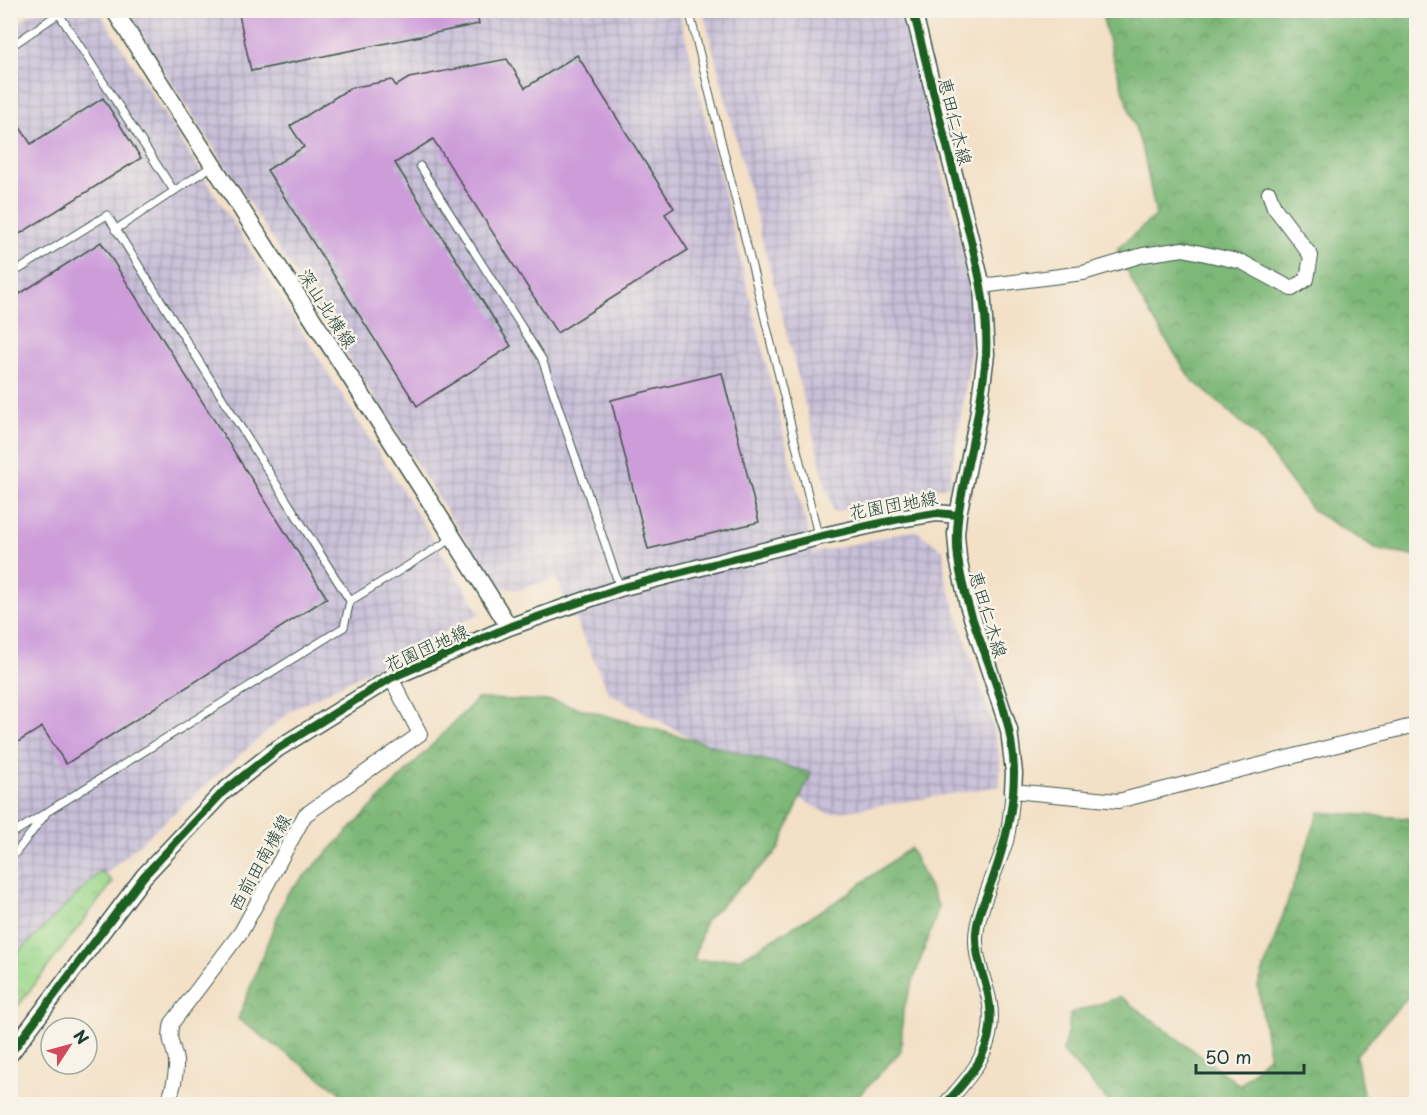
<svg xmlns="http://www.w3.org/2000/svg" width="1427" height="1115" viewBox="0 0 1427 1115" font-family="'Playpen Sans','Klee One',sans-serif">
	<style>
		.industrial { fill: url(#industrial-grid) }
		.forest { fill: url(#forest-crowns); stroke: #4e7a56; stroke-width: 1.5 }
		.park { fill: url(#park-crowns); stroke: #5e8a60; stroke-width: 1.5 }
		.building { fill: #cd9dda }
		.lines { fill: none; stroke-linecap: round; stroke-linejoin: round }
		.service-casing { stroke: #3f554a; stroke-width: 9 }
		.minor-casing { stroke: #3f554a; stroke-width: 16 }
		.tertiary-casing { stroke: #3f554a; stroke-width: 19 }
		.service { stroke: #fff; stroke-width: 7 }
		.minor { stroke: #fff; stroke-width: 14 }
		.tertiary { stroke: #fff; stroke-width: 16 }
		.cycleway-casing { stroke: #f7f3e8; stroke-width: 11 }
		.cycleway { stroke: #1b5e20; stroke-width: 8 }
		.labels { text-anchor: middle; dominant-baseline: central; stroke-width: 5; stroke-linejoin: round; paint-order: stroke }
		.street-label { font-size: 18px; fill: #1f3d34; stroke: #f7f3e8 }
	</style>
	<defs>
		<pattern id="industrial-grid" width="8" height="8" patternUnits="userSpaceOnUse" patternTransform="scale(1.5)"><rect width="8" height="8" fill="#c8bfd8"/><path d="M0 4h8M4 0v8" fill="none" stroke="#a29cb0"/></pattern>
		<pattern id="forest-crowns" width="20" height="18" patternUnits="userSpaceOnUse" patternTransform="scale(1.5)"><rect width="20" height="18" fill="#7eb878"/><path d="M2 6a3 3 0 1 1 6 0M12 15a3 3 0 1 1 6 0" fill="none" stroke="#679763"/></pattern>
		<pattern id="park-crowns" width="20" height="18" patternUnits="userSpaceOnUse" patternTransform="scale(1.5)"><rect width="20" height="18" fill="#9dd88c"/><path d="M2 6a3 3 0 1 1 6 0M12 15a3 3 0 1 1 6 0" fill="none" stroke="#87ba79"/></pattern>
	</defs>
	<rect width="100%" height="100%" fill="#f7f3e8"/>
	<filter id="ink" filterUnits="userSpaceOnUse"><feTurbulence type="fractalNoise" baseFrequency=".0167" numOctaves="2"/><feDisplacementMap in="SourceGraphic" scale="12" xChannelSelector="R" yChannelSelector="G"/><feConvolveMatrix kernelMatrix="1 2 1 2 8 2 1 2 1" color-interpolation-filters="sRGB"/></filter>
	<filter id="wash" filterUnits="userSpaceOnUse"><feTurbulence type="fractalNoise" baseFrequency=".008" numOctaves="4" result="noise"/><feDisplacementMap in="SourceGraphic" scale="24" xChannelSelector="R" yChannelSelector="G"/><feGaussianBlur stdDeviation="1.35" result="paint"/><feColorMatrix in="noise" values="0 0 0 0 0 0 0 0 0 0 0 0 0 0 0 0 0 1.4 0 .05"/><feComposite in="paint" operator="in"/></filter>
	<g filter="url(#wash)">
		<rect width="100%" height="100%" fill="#f3e0c6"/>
		<path class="industrial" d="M36,11H99L480,613L290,711L112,868L11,972V28Z
			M126,11H679L813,553L915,530L943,550L945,577L994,728L1000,761V786L828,814L609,693L556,578L517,590L495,586Z
			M703,11H900L974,292L970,361L949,485L833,512Z"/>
		<path class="forest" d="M1101,11H1416V556L1381,551L1314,512L1256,435L1190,378L1140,298L1117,249L1156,215L1144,155L1113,58Z
			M477,699L554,701L811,773L778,850L705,921L694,961L741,958L837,901L910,848L939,907L903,1010L901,1051L851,1104H335L340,1092L238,1019L286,895Z
			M1319,812L1407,818L1416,826V979L1410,995L1356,1055L1364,1100L1359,1104H1111L1063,1052L1071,1013L1121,997L1240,1085L1269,1055L1258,986Z"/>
		<path class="park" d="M101,871L113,882L11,1015V960Z"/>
		<g id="blocks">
			<path class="building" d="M238,10H476L479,24L251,71Z
				M577,55L674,208L665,214L688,250L557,333L433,139L395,163L511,346L417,406L267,170L304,147L290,126L350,88L392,80L396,86L409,78L507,59L525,88Z
				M103,98L141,158L10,240V112L31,144Z
				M101,242L327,598L66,764L42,727L10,747V300Z
				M722,373L759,522L648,549L611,400Z"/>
		</g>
	</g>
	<g filter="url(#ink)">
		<use href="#blocks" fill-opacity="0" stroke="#3f554a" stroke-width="1.5"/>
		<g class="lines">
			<defs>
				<path id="service" d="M689,10L818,535
					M59,14L174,191
					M10,47L64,10
					M420,166L542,359L620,588
					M115,230L212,166
					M10,275L107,215L350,601L344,627L10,835
					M350,601L453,538
					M10,860L45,815"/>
				<path id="minor" d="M982,286L1083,273L1143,255L1183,249L1242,262L1292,289L1307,279L1311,256L1274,207L1269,193
					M168,1104C172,1091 177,1076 176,1061C174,1045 167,1042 172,1023L241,932L305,815L420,734L391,678
					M945,1104C976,1072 1001,1039 987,991C981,971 973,949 977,928C982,898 997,870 1006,841C1010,825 1011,807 1013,791L1118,801L1416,725"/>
				<path id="tertiary" d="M114,10C244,217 381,420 509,627
					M913,10L982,286L986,354L978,417L958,515L956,534L958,558L968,605L1009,730L1014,773L1013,791
					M10,1054L144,876L223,792L277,749L391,678L509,627L620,588L818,537L899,519L936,513L958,515"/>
			</defs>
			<use href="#service" class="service-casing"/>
			<use href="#minor" class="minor-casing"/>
			<use href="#tertiary" class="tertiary-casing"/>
			<use href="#service" class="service"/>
			<use href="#minor" class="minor"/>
			<use href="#tertiary" class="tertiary"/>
			<defs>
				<path id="cycleway" d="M913,10C928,71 943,132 959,193C972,246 989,300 986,355C983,393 975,431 967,468C961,498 954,527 958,558C967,632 1013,697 1014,773C1014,809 1005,844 993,878C987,896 977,914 976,933C975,955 983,973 988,994C999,1042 976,1072 945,1104
					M10,1054L144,876L223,792L277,749L391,678L509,627L620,588L818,537L899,519L936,513L958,515"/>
			</defs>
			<use href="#cycleway" class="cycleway-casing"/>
			<use href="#cycleway" class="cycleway"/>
		</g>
	</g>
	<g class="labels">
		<g class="street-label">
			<text transform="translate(956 121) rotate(76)">恵田仁木線</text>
			<text transform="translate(328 308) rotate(57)">深山北横線</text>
			<text transform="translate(893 504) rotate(-10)">花園団地線</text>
			<text transform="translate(989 614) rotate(73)">恵田仁木線</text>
			<text transform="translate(426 647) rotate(-24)">花園団地線</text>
			<text transform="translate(259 862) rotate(-61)">西前田南横線</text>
		</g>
	</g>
	<rect width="1427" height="1115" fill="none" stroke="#f7f3e8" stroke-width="36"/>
	<g transform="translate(69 1046) rotate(54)"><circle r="28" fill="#f7f3e8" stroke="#a1aaa0" stroke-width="1.5"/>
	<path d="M0-4.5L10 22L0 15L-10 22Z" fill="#d1495b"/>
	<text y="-9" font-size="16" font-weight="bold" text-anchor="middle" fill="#1f3d34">N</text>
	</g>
	<path d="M1196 1064v9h108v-9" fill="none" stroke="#1f3d34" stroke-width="3"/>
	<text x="1205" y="1064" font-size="18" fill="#1f3d34" stroke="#f7f3e8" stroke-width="4.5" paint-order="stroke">50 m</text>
</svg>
